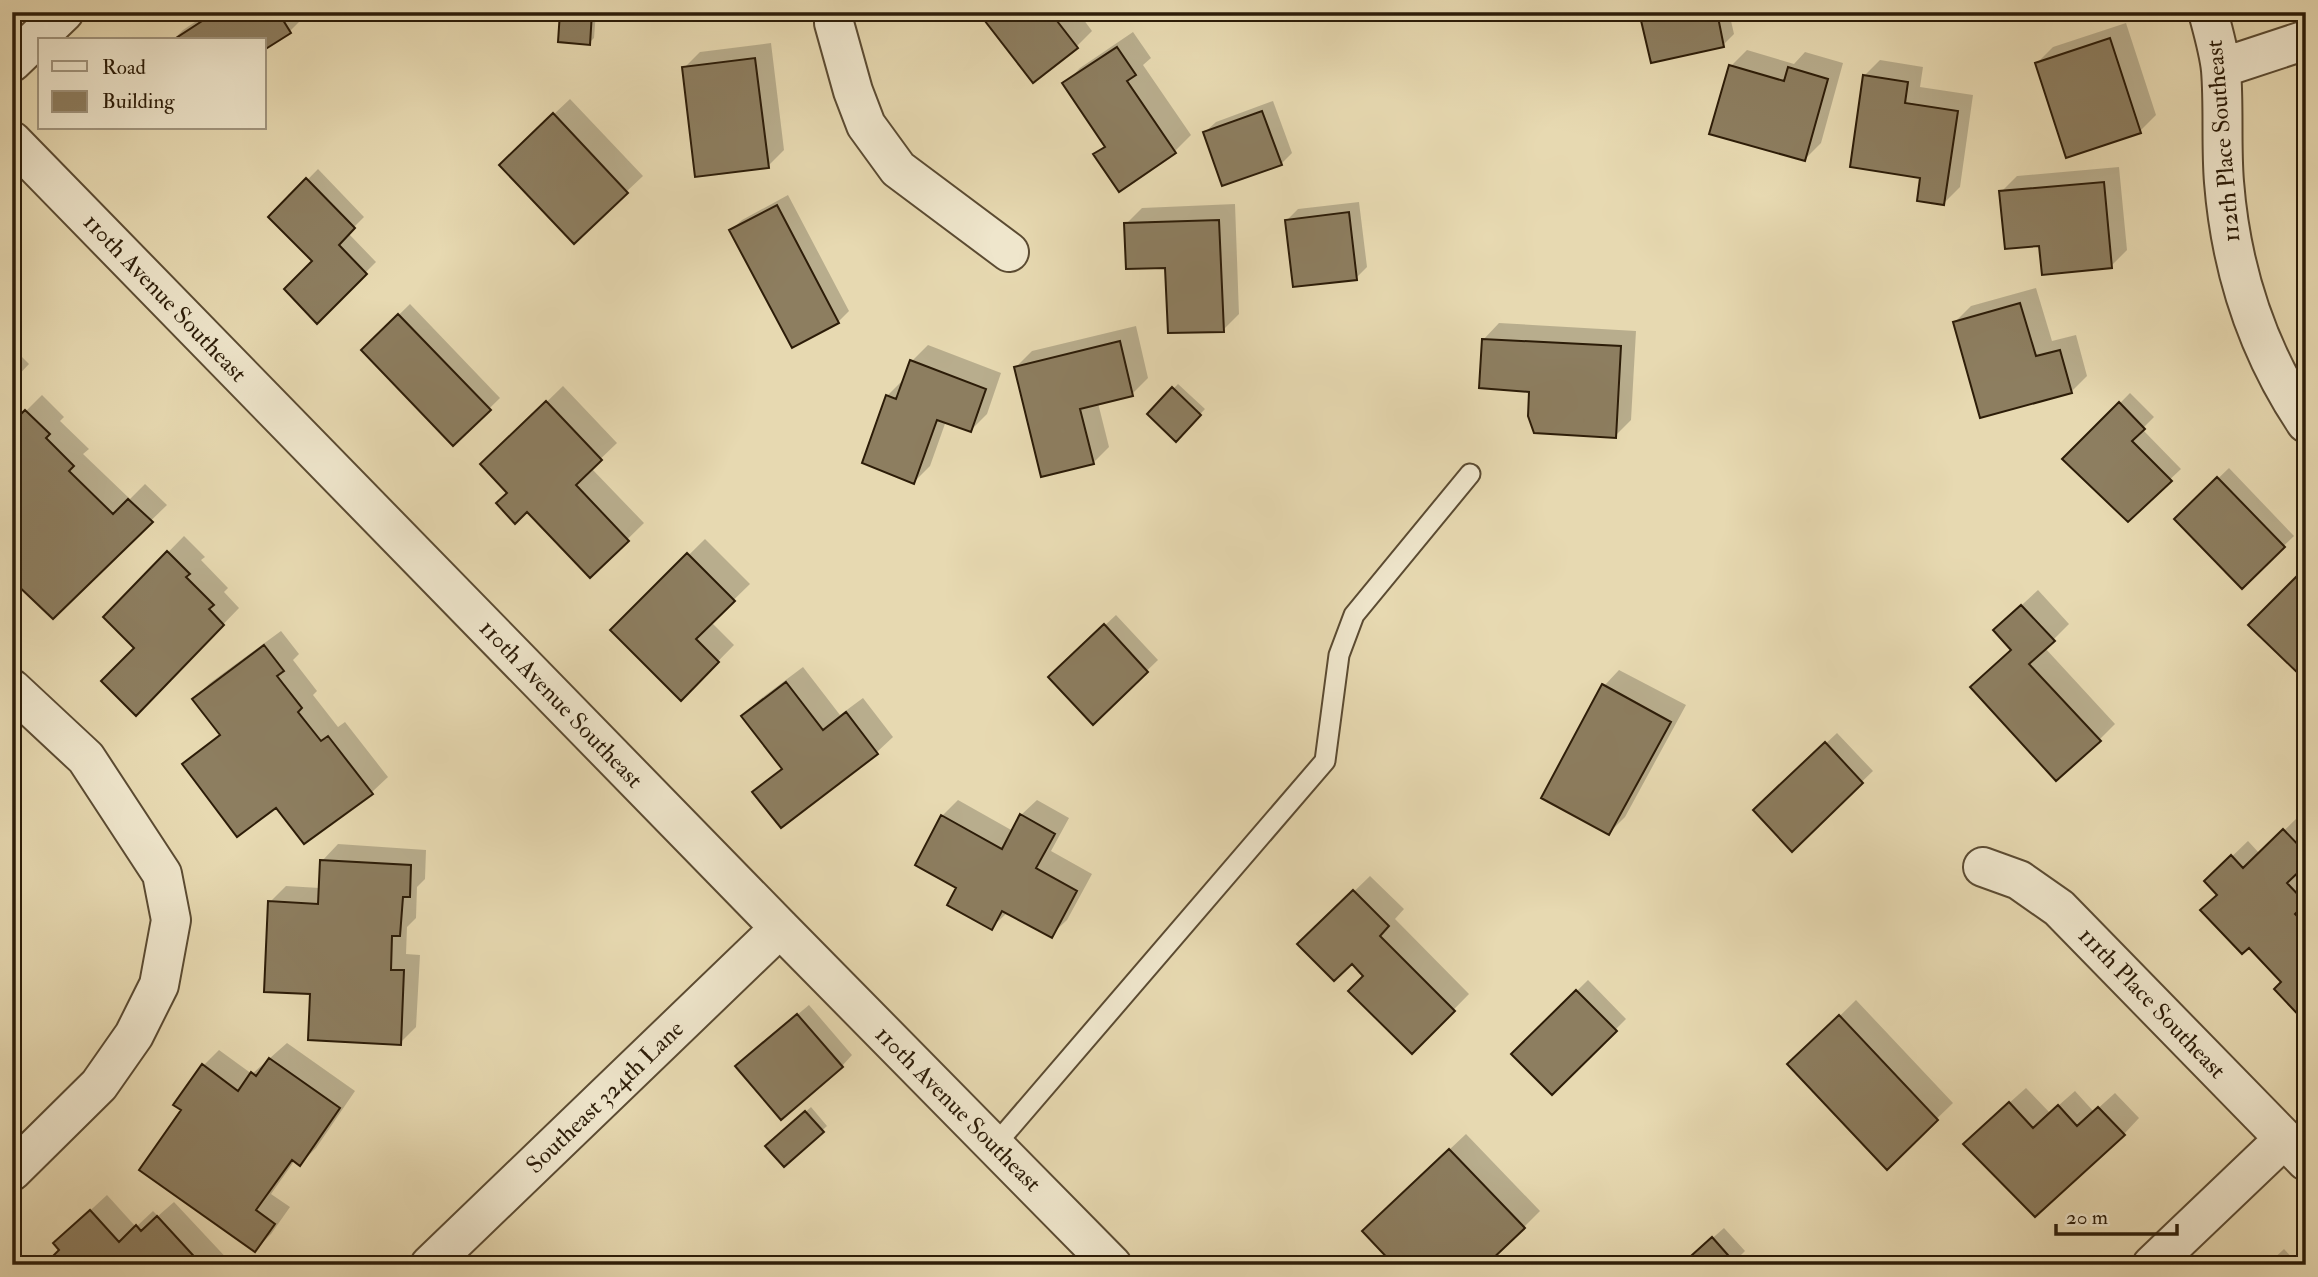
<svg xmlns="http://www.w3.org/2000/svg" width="2318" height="1277" viewBox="0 0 2318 1277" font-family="'IM FELL Double Pica',serif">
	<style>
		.shadow { fill: #0003 }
		.building { fill: #8d7e60; stroke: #2c1c08; stroke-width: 2 }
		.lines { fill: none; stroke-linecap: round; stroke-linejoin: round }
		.service-casing { stroke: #5b4b32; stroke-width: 23 }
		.minor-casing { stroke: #5b4b32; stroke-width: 42 }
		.service { stroke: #efe6cc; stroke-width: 19 }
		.minor { stroke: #efe6cc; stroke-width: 38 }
		.labels { text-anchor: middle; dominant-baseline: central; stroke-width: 5; stroke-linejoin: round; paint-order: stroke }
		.street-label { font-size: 24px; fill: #2c1c08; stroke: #efe6cc }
	</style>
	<rect width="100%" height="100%" fill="#e7d9b1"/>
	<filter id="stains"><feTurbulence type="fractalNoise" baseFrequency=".00286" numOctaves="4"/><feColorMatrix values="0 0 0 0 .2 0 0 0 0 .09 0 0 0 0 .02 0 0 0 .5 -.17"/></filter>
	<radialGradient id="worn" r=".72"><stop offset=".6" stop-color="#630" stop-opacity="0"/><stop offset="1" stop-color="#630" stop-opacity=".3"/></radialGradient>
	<path class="shadow" d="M210,12H304L306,15L290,31L264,48V40H173L183,30Z
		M562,12H596L594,38L589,43Z
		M980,12H1078L1092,31L1076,47Z
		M1641,12H1729L1734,34L1723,45Z
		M2017,12H2032L2022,20Z
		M2126,23L2156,115L2140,131L2037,63L2053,47Z
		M1133,32L1151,58L1143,65L1191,135L1175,151L1095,154L1105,145L1065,84L1080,68Z
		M771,43L784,150L768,166L684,68L700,52Z
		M1747,50L1794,64L1805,52L1843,63L1821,143L1805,159L1731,66Z
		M1880,60L1923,67L1920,87L1973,95L1960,187L1944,203L1922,177L1864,76Z
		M570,99L643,176L574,241L517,149Z
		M1273,101L1292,153L1281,164L1205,132L1216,122Z
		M2306,152V170L2303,155Z
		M2119,167L2127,250L2111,266L2041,244L2001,192L2017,176Z
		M318,169L364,217L348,233L376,262L317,321L314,261L271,217Z
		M788,195L849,311L838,322L731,230L742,220Z
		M1359,202L1367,267L1356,278L1287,220L1298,209Z
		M1235,204L1239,314L1223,330L1126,224L1142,208Z
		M2036,288L2052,341L2076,335L2087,376L2071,392L1955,322L1971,306Z
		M410,304L500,398L453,444L363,350Z
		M1499,323L1636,331L1631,420L1615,436L1531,390L1483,340Z
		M1136,326L1148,378L1132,394L1098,403L1109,447L1093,463L1016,367L1032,351Z
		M928,345L1001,373L987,414L971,430L946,421L930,466L914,482L887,396L903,380L912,361Z
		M12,347L29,364L12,382Z
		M1178,384L1205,409L1176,439L1149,414Z
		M563,386L617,443L591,468L644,523L590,576L483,464Z
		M2130,393L2154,417L2142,429L2181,469L2128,519L2065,459Z
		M42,395L64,417L60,421L89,449L83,454L130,499L145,484L167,505L53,616L12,425Z
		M2229,468L2294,536L2242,586L2176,519Z
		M184,536L205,557L201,560L228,588L224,592L239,608L152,698L136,648L105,617Z
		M705,539L750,584L711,622L734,645L681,699L613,630Z
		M2038,590L2069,624L2045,648L2115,724L2099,740L2012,650L2011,615Z
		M1116,615L1158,660L1093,723L1050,677Z
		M281,631L299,654L293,660L317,691L313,695L338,727L345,722L388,777L372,792L304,842L276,805L184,764L221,733L194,699L210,683Z
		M803,667L840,715L863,698L893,737L877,752L781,826L755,793L783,767L743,716L759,700Z
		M1619,670L1686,705L1625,817L1609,833L1604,686Z
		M1837,733L1873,771L1792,849L1766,800Z
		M958,800L1013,831L1021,815L1037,800L1069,818L1051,851L1092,874L1067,920L1051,935L1008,912L991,928L958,887L942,816Z
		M2300,815L2306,821V862L2302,866L2306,871V1020L2283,982L2219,895L2222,866L2248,841L2260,854Z
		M338,844L426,850L425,879L417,887L416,918L407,927L406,954L420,955L416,1027L400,1043L312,993L270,902L286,886L320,888L322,861Z
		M1370,876L1404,909L1395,919L1469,994L1412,1052L1366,976L1352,961L1300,944Z
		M1588,980L1626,1019L1552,1093L1513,1054Z
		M1856,1000L1953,1103L1887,1167L1790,1065Z
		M809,1005L852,1055L842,1066L748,1056Z
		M287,1043L355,1091L316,1148L300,1164L295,1160L271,1194L290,1207L271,1234L255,1250L184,1110L203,1066L219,1050L252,1074Z
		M2026,1088L2050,1113L2075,1091L2094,1112L2115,1093L2139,1118L2124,1134L1981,1128Z
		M811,1107L827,1126L784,1165L767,1147Z
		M1466,1134L1540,1211L1524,1227L1380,1215Z
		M107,1195L136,1227L153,1211L158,1216L174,1202L233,1265H44L61,1250L55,1243Z
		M1724,1228L1745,1251L1731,1265H1682Z
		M2284,1249L2299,1265H2267Z"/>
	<path class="building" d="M216,12H278L291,33L264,50V40H173Z
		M560,12H592L590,45L558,42Z
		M978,12H1050L1078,48L1033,83Z
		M1639,12H1717L1724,47L1651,63Z
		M2110,38L2141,133L2066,158L2035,63Z
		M1117,47L1136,75L1127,81L1176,153L1119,192L1093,154L1105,147L1062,83Z
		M755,58L769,168L695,177L682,67Z
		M1729,65L1784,81L1788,67L1828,79L1805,161L1709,134Z
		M1863,75L1908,82L1905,103L1958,111L1944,205L1917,201L1920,178L1850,167Z
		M1262,111L1282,165L1222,186L1203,132Z
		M553,113L628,193L574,244L499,165Z
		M306,178L355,228L339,245L367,274L317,324L284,289L312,261L268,217Z
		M2104,182L2112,268L2042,275L2039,246L2005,249L1999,191Z
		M777,205L839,323L792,348L729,230Z
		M1349,212L1357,280L1293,287L1285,220Z
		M1219,220L1224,332L1168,333L1165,268L1126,269L1124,223Z
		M2020,303L2036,356L2060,350L2072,393L1980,418L1953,322Z
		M398,314L491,410L453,446L361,350Z
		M1482,339L1621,346L1616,438L1534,433L1528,416L1529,392L1479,388Z
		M1120,341L1133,396L1080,409L1094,464L1041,477L1014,367Z
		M910,360L986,389L971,432L937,420L914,484L862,463L886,395L896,399Z
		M1172,387L1201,415L1176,442L1147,414Z
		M546,401L602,460L576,485L629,541L590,578L527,512L515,524L496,503L507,493L480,464Z
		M2119,402L2145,429L2132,441L2172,481L2128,522L2062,459Z
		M25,410L50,434L46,438L74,466L69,471L113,514L128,499L153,522L53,619L12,580V423Z
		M2217,477L2285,547L2242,589L2174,519Z
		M167,551L190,574L186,577L214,605L209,609L224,625L136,716L101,681L134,648L103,617Z
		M687,553L735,601L696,639L719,662L681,701L610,630Z
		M2306,567V681L2248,625Z
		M2021,605L2055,641L2029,664L2101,741L2056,781L1970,687L2011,650L1993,630Z
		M1104,624L1148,672L1093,725L1048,677Z
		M264,645L284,671L277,676L302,708L298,712L321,741L328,736L373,794L304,844L276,808L237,837L182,764L220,735L192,699Z
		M786,682L823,730L846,712L878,754L781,828L752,792L782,769L741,716Z
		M1602,684L1671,722L1609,835L1541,798Z
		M1825,742L1863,783L1792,852L1753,810Z
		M1020,814L1055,834L1036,868L1077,891L1052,938L1002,911L992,930L947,905L956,888L915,865L941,815L1002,849Z
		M2283,829L2306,853V865L2287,883L2306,903L2295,914L2306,925V1023L2274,989L2281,982L2249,948L2242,954L2200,910L2217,895L2204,881L2231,855L2243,868Z
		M320,860L411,865L410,897H403L400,936H392L391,970H404L401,1045L308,1040L310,994L264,992L268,901L318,904Z
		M1353,890L1389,926L1380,936L1455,1011L1412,1054L1348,991L1363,976L1352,964L1334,981L1297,944Z
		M1576,990L1617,1031L1552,1095L1511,1054Z
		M797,1014L843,1067L781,1120L735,1066Z
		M1839,1015L1938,1120L1887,1170L1787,1064Z
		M269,1058L340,1108L300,1166L292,1160L256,1210L275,1224L255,1252L139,1170L181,1110L173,1105L202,1064L238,1091L251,1072L256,1076Z
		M2009,1102L2033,1128L2058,1105L2077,1126L2098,1107L2125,1135L2035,1217L1963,1144Z
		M805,1111L824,1132L784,1167L765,1146Z
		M1449,1149L1525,1228L1486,1265H1394L1362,1231Z
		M90,1210L119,1242L136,1225L141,1231L157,1216L202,1265H44L59,1250L53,1243Z
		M1712,1237L1735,1263L1733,1265H1681Z"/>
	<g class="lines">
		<defs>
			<path id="service" d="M995,1145L1325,761L1339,655L1354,615L1470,474"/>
			<path id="minor" d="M835,12L834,23L853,91L866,125L898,169L1009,252
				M2208,12C2213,31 2219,51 2221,70C2224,107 2221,145 2224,182C2231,270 2257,350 2306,423
				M12,62L64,12
				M2221,68L2306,40
				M12,141L780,928L1112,1265
				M12,689L86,758L162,874L171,920L159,985L134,1035L99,1085L12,1171
				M1983,867L2019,880L2059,908L2306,1161
				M430,1265L780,928
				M2152,1265L2284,1139"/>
		</defs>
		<use href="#service" class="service-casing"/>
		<use href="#minor" class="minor-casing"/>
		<use href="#service" class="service"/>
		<use href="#minor" class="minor"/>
	</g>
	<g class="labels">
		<g class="street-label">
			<text transform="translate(2223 141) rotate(-95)">112th Place Southeast</text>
			<text transform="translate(165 298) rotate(46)">110th Avenue Southeast</text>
			<text transform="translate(561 704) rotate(46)">110th Avenue Southeast</text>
			<text transform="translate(2152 1003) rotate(46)">111th Place Southeast</text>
			<text transform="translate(605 1097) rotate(-44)">Southeast 324th Lane</text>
			<text transform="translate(958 1109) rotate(45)">110th Avenue Southeast</text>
		</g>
	</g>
	<rect width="2318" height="1277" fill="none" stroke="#e7d9b1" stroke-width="42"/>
	<rect x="14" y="14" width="2290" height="1249" fill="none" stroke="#2c1c08" stroke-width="3.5"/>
	<rect x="21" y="21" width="2276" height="1235" fill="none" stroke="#2c1c08" stroke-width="2"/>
	<rect x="38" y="38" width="228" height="91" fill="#efe6cc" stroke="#a1957e" stroke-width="2"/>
	<rect x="52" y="61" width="35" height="10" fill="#efe6cc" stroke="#a1957e" stroke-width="2"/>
	<text x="102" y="74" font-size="21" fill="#2c1c08">Road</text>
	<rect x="52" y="91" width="35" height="21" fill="#8d7e60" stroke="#a1957e" stroke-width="2"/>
	<text x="102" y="108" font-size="21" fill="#2c1c08">Building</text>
	<path d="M2056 1224v10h121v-10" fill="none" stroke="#2c1c08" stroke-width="3.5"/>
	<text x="2066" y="1224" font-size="21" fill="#2c1c08" stroke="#efe6cc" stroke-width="5" paint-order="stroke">20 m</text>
	<rect width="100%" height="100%" filter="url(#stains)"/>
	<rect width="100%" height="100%" fill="url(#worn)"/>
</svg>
